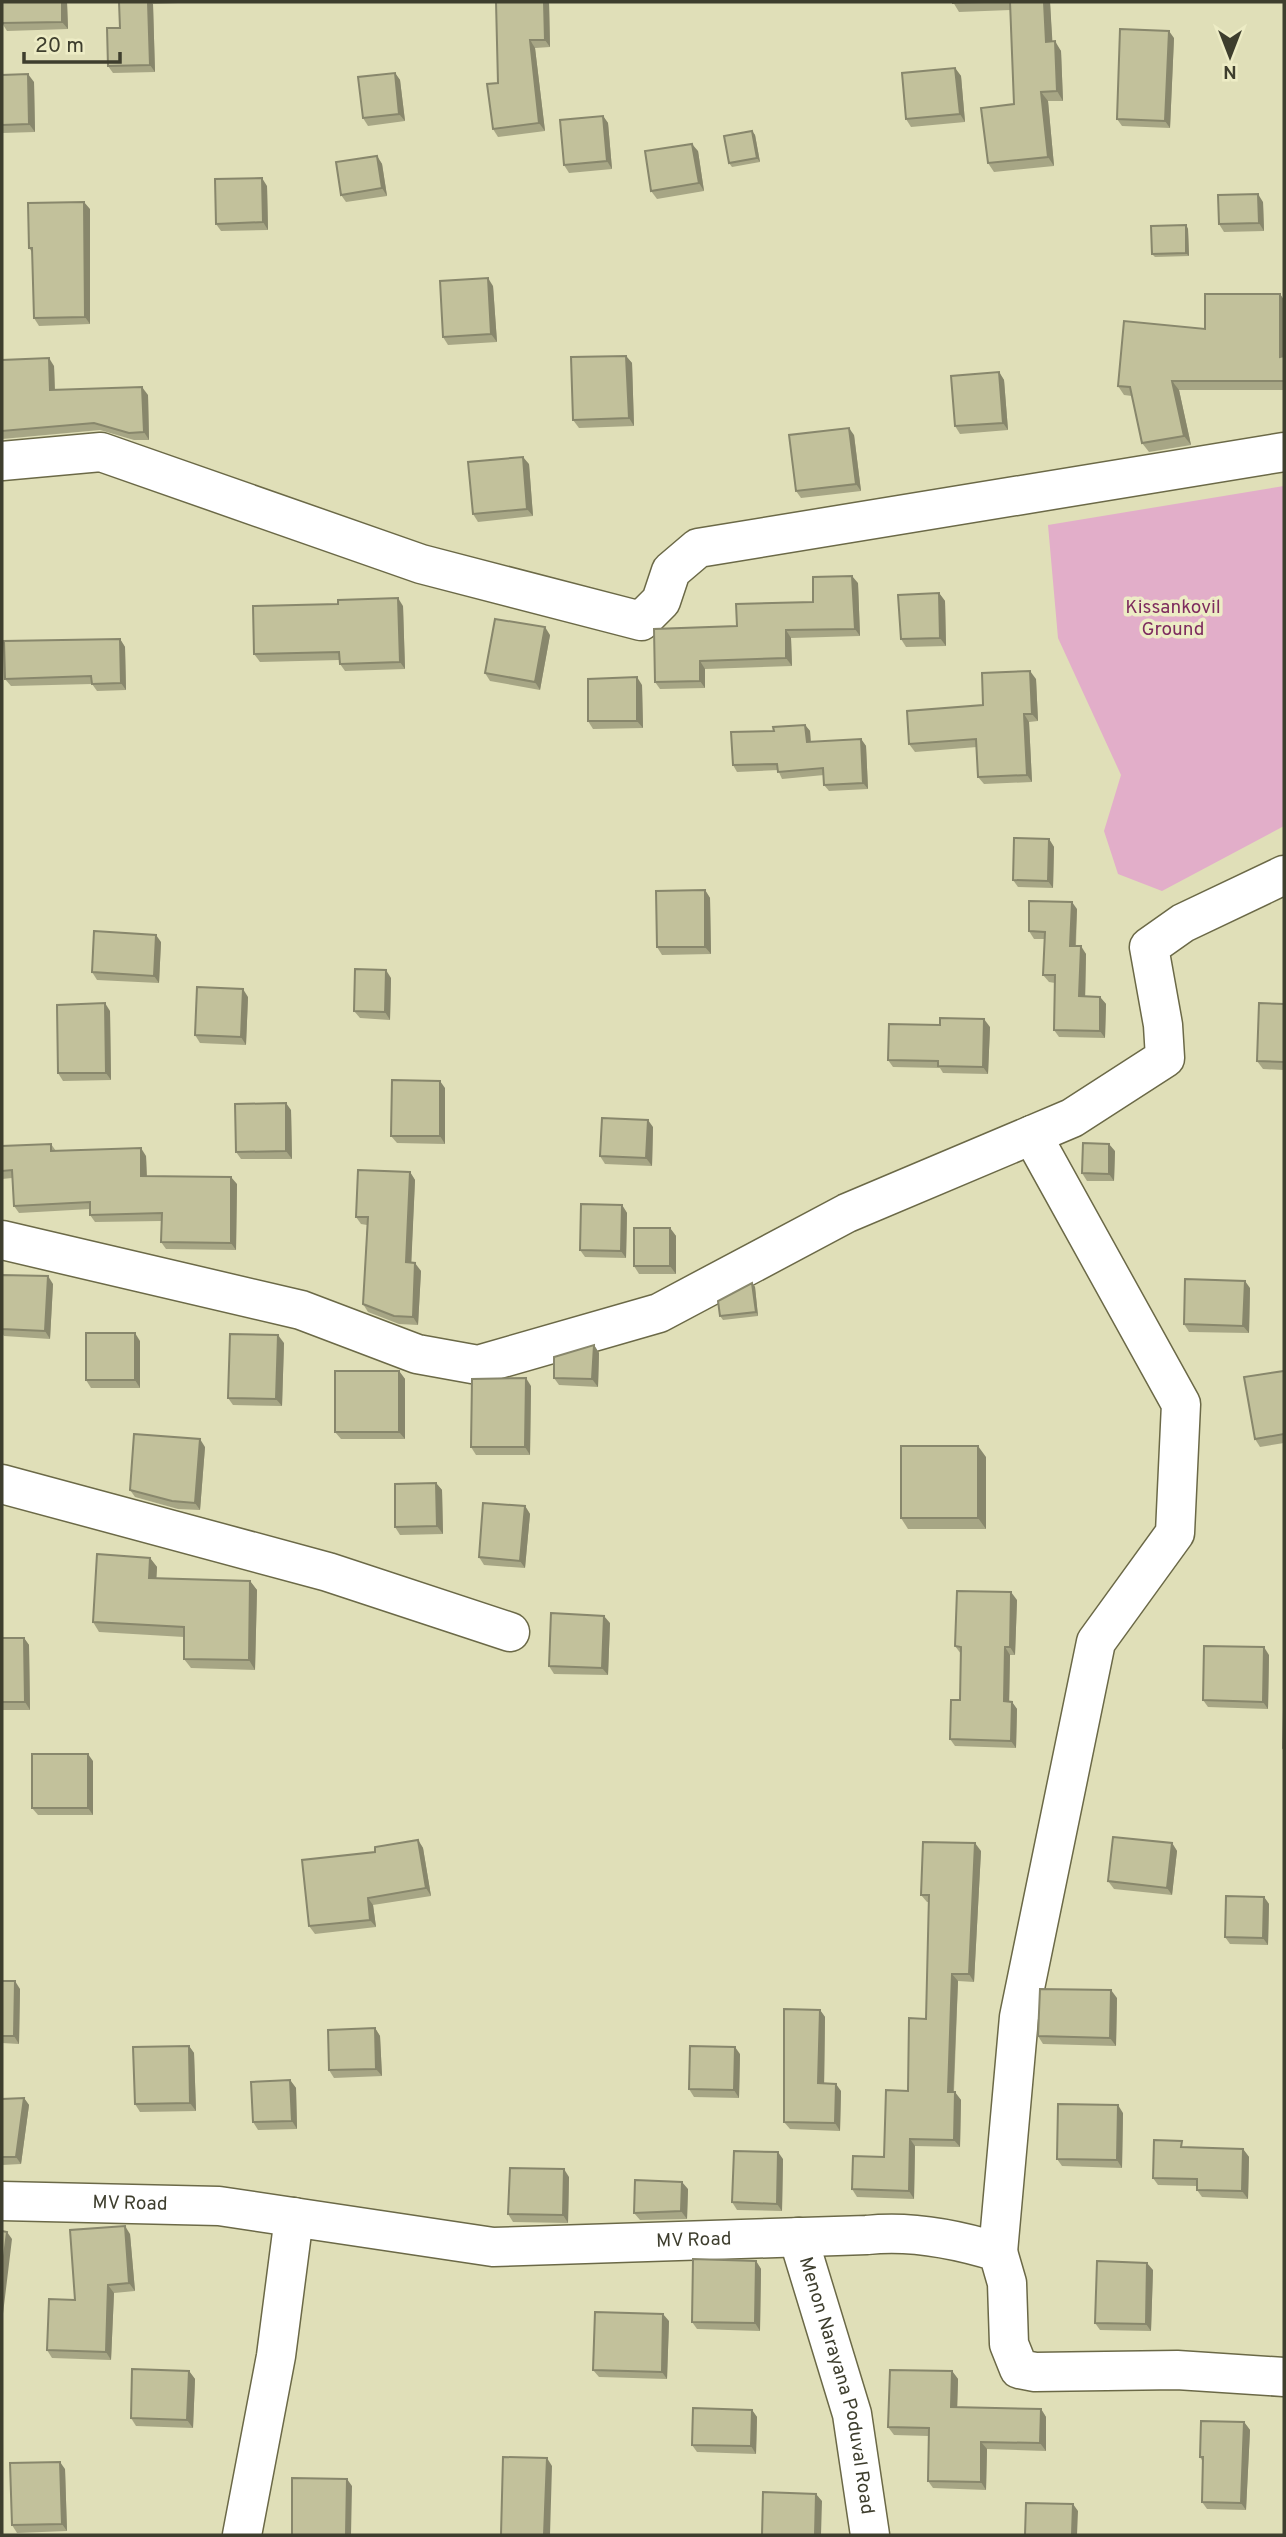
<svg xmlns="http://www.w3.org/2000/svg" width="1286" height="2537" viewBox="0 0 1286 2537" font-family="Overpass,sans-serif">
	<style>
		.green { fill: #e2aec9 }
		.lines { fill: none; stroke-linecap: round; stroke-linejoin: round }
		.minor-casing { stroke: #6b6947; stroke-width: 41 }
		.minor { stroke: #fff; stroke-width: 38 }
		.wall { fill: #a7a685 }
		.shaded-wall { fill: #88876c }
		.building { fill: #c2c19b; stroke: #88876c; stroke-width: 2 }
		.labels { text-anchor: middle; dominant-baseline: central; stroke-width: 7; stroke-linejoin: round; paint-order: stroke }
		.park-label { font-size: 19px; fill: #7e2c5e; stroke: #edecc5 }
		.street-label { font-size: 19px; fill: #3e3e2e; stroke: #edecc5 }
	</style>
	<rect width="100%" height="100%" fill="#e0dfb8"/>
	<path class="green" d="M1284,486V826L1162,891L1118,874L1104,831L1121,775L1058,638L1048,525Z"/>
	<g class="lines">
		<defs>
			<g id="minor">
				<path d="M2,461L101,452L421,564L641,621L661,601L671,571L698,548L1284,452"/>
				<path d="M2,1240L301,1310L417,1354L478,1365L659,1313L847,1213L1072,1118L1165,1058L1163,1025L1149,947L1183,923L1284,875"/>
				<path d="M2,1484L328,1572L510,1632"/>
				<path id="s1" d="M2,2201L219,2206L493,2247L867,2235C911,2230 956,2239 998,2252L1007,2283L1009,2344L1019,2369L1035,2372L1177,2370L1284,2377"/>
				<path id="s2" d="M798,2237L852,2414L870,2535"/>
				<path d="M998,2252L1019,2017L1096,1642L1175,1533L1181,1404L1032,1135"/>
				<path d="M242,2535L276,2356L294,2217"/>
			</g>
		</defs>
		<use href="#minor" class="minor-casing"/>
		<use href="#minor" class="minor"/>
	</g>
	<path class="wall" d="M67,2L68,29L7,31L2,23Z
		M119,2H178V3L153,4L155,72L113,73L108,66L120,28Z
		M496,2H549L550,47L535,48L545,131L498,137L493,129L498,83Z
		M953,2H1050L1052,41L1061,51L1063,101H1048L1054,166L994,172L988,163L1014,104L1010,10L959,12Z
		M1174,38L1170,128L1122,126L1117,119Z
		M955,68L961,76L965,122L911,127L906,119Z
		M395,73L400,80L405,121L368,126L363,118Z
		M2,75L34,82L35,132L2,133Z
		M603,116L608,123L612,169L569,173L564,165Z
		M752,131L755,135L760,162L732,167L729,163Z
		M698,151L704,191L657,199L651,191Z
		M377,156L382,164L387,196L346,202L341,195Z
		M267,186L268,230L221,231L216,224Z
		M1263,202L1264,231L1224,232L1219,224Z
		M90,209V324L39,326L34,318L32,252L29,248Z
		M1186,225L1188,229L1189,256L1155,257L1152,254Z
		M493,286L497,342L448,345L443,337Z
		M1280,294L1284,300V390H1179L1191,445L1149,452L1142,443L1132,396L1124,395L1118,386Z
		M626,356L632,363L634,426L579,428L573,420Z
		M2,360L54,366L55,390L148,395L149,440H134L100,430L2,439Z
		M999,372L1004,380L1008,430L960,434L955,426Z
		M854,435L861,491L801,498L796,491Z
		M529,464L533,516L478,522L473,514Z
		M858,583L860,636L791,638L792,666L705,669V688L660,689L655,682L737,626L813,602Z
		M939,593L945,601L946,646L906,647L901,639Z
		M338,604L403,606L405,669L345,671L340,664L339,660L260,662L254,654Z
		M550,635L540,690L490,681L485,673Z
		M120,639L125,647L126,690L97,691L92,684L11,686L5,679Z
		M1036,679L1038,721L1029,722L1032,782L984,784L978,777L977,747L915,752L909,744Z
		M642,685L643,728L593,729L588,721Z
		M805,725L810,731L811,742L861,739L866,746L868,789L829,791L824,785V775L782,779L778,770L737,772L733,765L774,731Z
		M1049,839L1054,847L1053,888L1018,887L1013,880Z
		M705,890L710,898L711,954L662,955L657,947Z
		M1077,909L1076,946L1086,954L1085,996L1100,997L1106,1004L1105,1038L1059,1037L1054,1030L1055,983L1049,982L1043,975L1045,939H1034L1029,931Z
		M161,942L159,983L97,980L92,972Z
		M391,978L390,1020L360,1018L354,1011Z
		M248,997L246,1045L200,1043L195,1035Z
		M1284,1004V1070L1263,1069L1257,1061Z
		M110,1011L111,1080L63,1081L58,1073Z
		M990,1027L988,1074L943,1073L940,1068L893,1067L888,1060Z
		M445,1088V1144L397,1143L391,1136Z
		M291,1110L292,1159H241L236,1152Z
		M653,1127L652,1166L605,1164L600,1156Z
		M51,1144L56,1151L146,1156L147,1176L237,1184L236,1250L166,1249L161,1242V1221L95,1222L90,1215V1209L19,1213L14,1206L12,1178L2,1179V1146Z
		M1115,1151L1114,1181H1087L1082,1173Z
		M410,1172L415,1180L411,1263L421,1271L418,1325L399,1324L368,1312L363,1304L367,1225L361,1224L356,1217Z
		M622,1205L627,1213L626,1258L585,1257L580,1250Z
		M670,1228L676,1236V1274H639L634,1266Z
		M2,1275L53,1284L50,1339L4,1336L2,1333Z
		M752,1283L755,1287L758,1316L723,1320L720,1316Z
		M1250,1288L1249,1333L1189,1332L1184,1324Z
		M140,1341V1388H91L86,1380Z
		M284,1343L282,1406L233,1405L228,1398Z
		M594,1345L599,1353L598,1387L559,1385L554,1378Z
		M399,1371L405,1379V1439H341L335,1432Z
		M1284,1371V1443L1260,1447L1255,1439Z
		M531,1386L530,1455H476L471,1447Z
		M205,1447L200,1510L178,1509L135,1497L130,1490Z
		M986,1457V1529H908L901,1518Z
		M436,1483L442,1490L443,1534L400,1535L395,1527Z
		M525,1506L530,1514L525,1568L484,1565L479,1557Z
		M150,1558L157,1567L156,1578L250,1581L257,1590L255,1670L191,1668L184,1659V1637L99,1632L93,1622Z
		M1017,1600L1015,1655H1010L1009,1702H1012L1017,1709L1016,1748L955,1746L950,1739L960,1700L961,1654L955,1646Z
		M610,1623L608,1675L554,1674L549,1666Z
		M2,1638H24L29,1645L30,1710H2Z
		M1269,1655L1268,1709L1208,1707L1203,1700Z
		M93,1761V1815H38L32,1808Z
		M418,1840L423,1848L431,1896L373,1905L376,1927L315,1934L309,1926L375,1852Z
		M1172,1843L1177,1851L1172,1895L1114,1889L1108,1881Z
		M981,1851L974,1982L958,1981L954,2092L961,2100L960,2147L915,2146L914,2199L857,2197L852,2189L884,2157L908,2091L926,2019L929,1902H927L921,1895Z
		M1264,1897L1269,1904L1268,1945L1230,1944L1225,1937Z
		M2,1981L20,1989L19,2044L2,2043Z
		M1117,1998L1116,2046L1043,2044L1038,2036Z
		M820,2010L825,2017L824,2083L841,2091L840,2131L790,2129L784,2122Z
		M375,2028L380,2036L382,2076L334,2078L329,2070Z
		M189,2046L194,2053L196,2111L140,2112L135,2104Z
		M740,2054L739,2098L694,2097L689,2089Z
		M290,2080L296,2088L297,2129L258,2130L253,2122Z
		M24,2098L29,2105L21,2164L2,2165V2099Z
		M1123,2113L1122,2168L1062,2166L1057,2159Z
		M1186,2148L1243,2149L1249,2157L1248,2199L1202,2197L1197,2190V2186L1158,2185L1153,2178Z
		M783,2159L782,2211L737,2210L732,2202Z
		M569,2177L568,2223L513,2222L508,2214Z
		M688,2189L687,2219L640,2220L634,2213Z
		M130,2234L135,2291L114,2293L111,2360L52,2358L47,2350Z
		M756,2261L761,2269L760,2331L697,2329L692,2322Z
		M1153,2270L1151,2331L1100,2330L1095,2323Z
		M669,2321L667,2379L599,2377L593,2370Z
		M189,2371L195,2379L193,2428L136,2426L131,2418Z
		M952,2371L958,2379L957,2407L1041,2409L1046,2417V2451L987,2449L986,2490L933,2488L928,2481L929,2436L894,2435L888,2427Z
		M752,2410L757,2417L756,2454L697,2452L692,2445Z
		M1244,2422L1250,2430L1246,2510L1207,2509L1202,2502L1203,2462L1200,2457Z
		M65,2469L67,2531L17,2533L12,2525Z"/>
	<path class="shaded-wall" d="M62,2H67L68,29L62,22Z
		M148,2H151L153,4L155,72L150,65Z
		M544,2H549L550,47L545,40Z
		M1044,2H1050L1053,51L1046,42Z
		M1169,31L1174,38L1170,128L1165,121Z
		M530,40L535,48L545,131L539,123Z
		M1055,41L1061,51L1063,101L1057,91Z
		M955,68L961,76L965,122L960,114Z
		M395,73L400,80L405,121L399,114Z
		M28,74L34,82L35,132L29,124Z
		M1041,92L1048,101L1054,166L1048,157Z
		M603,116L608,123L612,169L607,161Z
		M752,131L755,135L760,162L757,158Z
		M692,144L698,151L704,191L699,183Z
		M377,156L382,164L387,196L382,188Z
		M262,178L267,186L268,230L263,222Z
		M1258,194L1263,202L1264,231L1259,223Z
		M84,202L90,209V324L85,317Z
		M1186,225L1188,229L1189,256L1186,253Z
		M488,278L493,286L497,342L491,334Z
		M1280,294L1284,300V363L1280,357Z
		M626,356L632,363L634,426L629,418Z
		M49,358L54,366L55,397L50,390Z
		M999,372L1004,380L1008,430L1003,423Z
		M1172,381L1179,390L1191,445L1184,436Z
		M142,387L148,395L149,440L144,432Z
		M849,428L854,435L861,491L856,484Z
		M523,457L529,464L533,516L527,509Z
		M852,576L858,583L860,636L855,629Z
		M939,593L945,601L946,646L940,638Z
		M398,598L403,606L405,669L400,662Z
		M545,627L550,635L540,690L535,682Z
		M786,630L791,638L792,666L786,658Z
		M120,639L125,647L126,690L121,683Z
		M700,661L705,669V688L700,681Z
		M1030,671L1036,679L1038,721L1032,714Z
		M637,677L642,685L643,728L637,721Z
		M1024,714L1029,722L1032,782L1027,775Z
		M805,725L810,731L811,749L807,742Z
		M861,739L866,746L868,789L863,783Z
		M1049,839L1054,847L1053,888L1048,881Z
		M705,890L710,898L711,954L705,947Z
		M1072,902L1077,909L1075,953L1070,946Z
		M156,935L161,942L159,983L154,976Z
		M1081,946L1086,954L1085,1003L1079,996Z
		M386,970L391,978L390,1020L385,1012Z
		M243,989L248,997L246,1045L241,1037Z
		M1100,997L1106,1004L1105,1038L1100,1031Z
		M105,1003L110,1011L111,1080L106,1073Z
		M984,1019L990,1027L988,1074L983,1067Z
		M440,1081L445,1088V1144L440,1136Z
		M286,1103L291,1110L292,1159L286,1151Z
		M648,1120L653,1127L652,1166L646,1158Z
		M1109,1144L1115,1151L1114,1181L1109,1174Z
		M141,1148L146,1156L147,1184L141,1176Z
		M410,1172L415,1180L411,1270L406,1262Z
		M231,1177L237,1184L236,1250L231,1243Z
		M622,1205L627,1213L626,1258L621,1251Z
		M670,1228L676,1236V1274L670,1266Z
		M415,1263L421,1271L418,1325L413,1317Z
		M48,1276L53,1284L50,1339L45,1331Z
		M1245,1281L1250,1288L1249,1333L1243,1326Z
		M752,1283L755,1287L758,1316L756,1312Z
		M135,1333L140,1341V1388L135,1380Z
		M278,1335L284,1343L282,1406L276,1399Z
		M594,1345L599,1353L598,1387L592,1379Z
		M399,1371L405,1379V1439L399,1432Z
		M526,1378L531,1386L530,1455L525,1447Z
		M200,1439L205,1447L200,1510L195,1503Z
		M978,1446L986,1457V1529L978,1518Z
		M436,1483L442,1490L443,1534L437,1526Z
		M525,1506L530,1514L525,1568L520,1561Z
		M150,1558L157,1567L156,1588L149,1578Z
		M250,1581L257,1590L255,1670L249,1660Z
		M1011,1592L1017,1600L1015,1655L1010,1647Z
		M604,1616L610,1623L608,1675L602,1668Z
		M24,1638L29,1645L30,1710L25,1702Z
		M1005,1647L1010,1655L1009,1709L1004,1701Z
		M1264,1647L1269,1655L1268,1709L1263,1702Z
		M1012,1702L1017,1709L1016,1748L1011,1741Z
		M88,1754L93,1761V1815L88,1808Z
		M418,1840L423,1848L431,1896L426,1888Z
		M975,1843L981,1851L974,1982L969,1974Z
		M1172,1843L1177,1851L1172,1895L1167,1888Z
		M1264,1897L1269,1904L1268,1945L1263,1938Z
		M368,1898L373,1905L376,1927L370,1920Z
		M952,1974L958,1981L953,2099L948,2092Z
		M15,1981L20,1989L19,2044L14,2036Z
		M1111,1990L1117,1998L1116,2046L1110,2038Z
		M820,2010L825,2017L824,2091L818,2083Z
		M375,2028L380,2036L382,2076L376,2069Z
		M189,2046L194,2053L196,2111L190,2103Z
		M735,2047L740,2054L739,2098L734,2090Z
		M290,2080L296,2088L297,2129L292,2121Z
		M836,2084L841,2091L840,2131L835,2123Z
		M955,2092L961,2100L960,2147L954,2140Z
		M24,2098L29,2105L21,2164L16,2157Z
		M1118,2105L1123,2113L1122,2168L1117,2160Z
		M910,2139L915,2146L914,2199L909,2191Z
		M1243,2149L1249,2157L1248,2199L1242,2191Z
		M778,2152L783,2159L782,2211L777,2204Z
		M564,2169L569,2177L568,2223L563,2215Z
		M682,2182L688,2189L687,2219L681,2211Z
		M125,2226L130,2234L135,2291L129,2283Z
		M7,2232L12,2239L2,2322V2272Z
		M756,2261L761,2269L760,2331L755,2323Z
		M1147,2263L1153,2270L1151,2331L1146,2324Z
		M108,2285L114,2293L111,2360L106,2352Z
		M663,2314L669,2321L667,2379L662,2372Z
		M189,2371L195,2379L193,2428L187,2420Z
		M952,2371L958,2379L957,2415L951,2407Z
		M1041,2409L1046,2417V2451L1040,2443Z
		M752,2410L757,2417L756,2454L751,2446Z
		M1244,2422L1250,2430L1246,2510L1241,2503Z
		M981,2442L987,2449L986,2490L981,2482Z
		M547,2458L552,2466L550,2535H544Z
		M60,2462L65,2469L67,2531L62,2524Z
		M347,2479L352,2486L351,2535H346Z
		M816,2494L822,2501L821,2535H815Z
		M1073,2504L1078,2511L1077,2535H1072Z"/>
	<path class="building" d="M2,2H62V22L2,23Z
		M119,2H148L150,65L108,66L107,28H120Z
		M496,2H544L545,40H530L539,123L493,129L487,84L498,83Z
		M953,2H984L953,3Z
		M1010,2H1044L1046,42L1055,41L1057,91L1041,92L1048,157L988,163L981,108L1014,104Z
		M1120,29L1169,31L1165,121L1117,119Z
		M955,68L960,114L906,119L902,73Z
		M395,73L399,114L363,118L358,77Z
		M28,74L29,124L2,125V75Z
		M603,116L607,161L564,165L560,120Z
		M752,131L757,158L729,163L724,136Z
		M692,144L699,183L651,191L645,151Z
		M377,156L382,188L341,195L336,162Z
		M262,178L263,222L216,224L215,179Z
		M1258,194L1259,223L1219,224L1218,195Z
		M84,202L85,317L34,318L32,248H29L28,203Z
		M1186,225V253L1152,254L1151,226Z
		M488,278L491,334L443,337L440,281Z
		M1205,294H1280V357L1284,356V381H1172L1184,436L1142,443L1130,387L1118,386L1124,321L1205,329Z
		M626,356L629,418L573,420L571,357Z
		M49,358L50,390L142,387L144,432L129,433L94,423L2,431V360Z
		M999,372L1003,423L955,426L951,376Z
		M849,428L856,484L796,491L789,435Z
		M523,457L527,509L473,514L468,462Z
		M852,576L855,629L786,630V658L700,661V681L655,682L654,629L737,626L736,604L813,602V577Z
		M939,593L940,638L901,639L898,595Z
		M398,598L400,662L340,664L339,652L254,654L253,606L338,604V600Z
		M495,619L545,627L535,682L485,673Z
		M120,639L121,683L92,684L91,676L5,679L4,641Z
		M1030,671L1032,714H1024L1027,775L978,777L976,739L909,744L907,711L983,705L982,673Z
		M637,677V721H588V679Z
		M805,725L807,742L861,739L863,783L824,785L823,768L778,772L777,764L733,765L731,732L774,731L773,727Z
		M1014,838L1049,839L1048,881L1013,880Z
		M705,890V947H657L656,891Z
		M1029,901L1072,902L1070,946H1081L1079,996L1100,997V1031L1054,1030L1055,975H1043L1045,932L1029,931Z
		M94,931L156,935L154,976L92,972Z
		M355,969L386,970L385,1012L354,1011Z
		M197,987L243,989L241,1037L195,1035Z
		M105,1003L106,1073H58L57,1005Z
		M1259,1003L1284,1004V1062L1257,1061Z
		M940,1018L984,1019L983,1067L938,1066V1061L888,1060L889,1024L940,1025Z
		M392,1080L440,1081V1136H391Z
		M286,1103V1151L236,1152L235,1104Z
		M602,1118L648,1120L646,1158L600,1156Z
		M1083,1143L1109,1144V1174L1082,1173Z
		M51,1144V1151L141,1148V1176L231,1177V1243L161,1242L162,1213L90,1215V1202L14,1206L12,1170L2,1171V1146Z
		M358,1170L410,1172L406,1262L415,1263L413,1317L394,1316L363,1304L368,1217H356Z
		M581,1204L622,1205L621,1251L580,1250Z
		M634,1228H670V1266H634Z
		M2,1275L48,1276L45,1331L2,1329Z
		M1185,1279L1245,1281L1243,1326L1184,1324Z
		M752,1283L756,1312L720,1316L718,1301Z
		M86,1333H135V1380H86Z
		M230,1334L278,1335L276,1399L228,1398Z
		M594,1345L592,1379L554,1378V1357Z
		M335,1371H399V1432H335Z
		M1284,1371V1434L1255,1439L1244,1377Z
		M526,1378L525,1447H471L472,1379Z
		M134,1434L200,1439L195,1503L172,1501L130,1490Z
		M901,1446H978V1518H901Z
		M436,1483L437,1526L395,1527V1484Z
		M483,1503L525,1506L520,1561L479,1557Z
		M97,1554L150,1558L149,1578L250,1581L249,1660L184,1659V1627L93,1622Z
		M957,1591L1011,1592L1010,1647H1005L1004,1701L1012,1702L1011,1741L950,1739L951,1700H960L961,1647L955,1646Z
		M551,1613L604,1616L602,1668L549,1666Z
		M2,1638H24L25,1702H2Z
		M1204,1646L1264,1647L1263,1702L1203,1700Z
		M1284,1710V1749L1283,1748Z
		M32,1754H88V1808H32Z
		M1113,1837L1172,1843L1167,1888L1108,1881Z
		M418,1840L426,1888L368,1898L370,1920L309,1926L302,1860L375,1852V1847Z
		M923,1842L975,1843L969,1974H952L948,2092H955L954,2140L910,2139L909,2191L852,2189L853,2156L884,2157L886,2090L908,2091L909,2018L926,2019L929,1895H921Z
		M1226,1896L1264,1897L1263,1938L1225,1937Z
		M2,1981H15L14,2036H2Z
		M1040,1989L1111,1990L1110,2038L1038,2036Z
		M784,2009L820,2010L818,2083L836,2084L835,2123L784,2122Z
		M375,2028L376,2069L329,2070L328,2030Z
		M189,2046L190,2103L135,2104L133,2047Z
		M690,2046L735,2047L734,2090L689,2089Z
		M290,2080L292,2121L253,2122L251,2082Z
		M24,2098L16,2157H2V2099Z
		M1058,2104L1118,2105L1117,2160L1057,2159Z
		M1154,2140L1182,2141L1181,2147L1243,2149L1242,2191L1197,2190V2179L1153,2178Z
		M734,2151L778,2152L777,2204L732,2202Z
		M510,2168L564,2169L563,2215L508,2214Z
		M635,2180L682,2182L681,2211L634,2213Z
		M125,2226L129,2283L108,2285L106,2352L47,2350L49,2299L75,2300L70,2230Z
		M2,2231L7,2232L2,2272Z
		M693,2259L756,2261L755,2323L692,2322Z
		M1097,2261L1147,2263L1146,2324L1095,2323Z
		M595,2312L663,2314L662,2372L593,2370Z
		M132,2369L189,2371L187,2420L131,2418Z
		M890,2370L952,2371L951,2407L1041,2409L1040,2443L981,2442V2482L928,2481L929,2428L888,2427Z
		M693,2408L752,2410L751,2446L692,2445Z
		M1201,2421L1244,2422L1241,2503L1202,2502L1203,2457H1200Z
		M503,2457L547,2458L544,2535H501Z
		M60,2462L62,2524L12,2525L10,2463Z
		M292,2478L347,2479L346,2535H292Z
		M763,2492L816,2494L815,2535H762Z
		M1026,2503L1073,2504L1072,2535H1025Z"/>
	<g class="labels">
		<g class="park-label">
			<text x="1173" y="608">Kissankovil<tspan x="1173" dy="22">Ground</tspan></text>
		</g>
		<g class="street-label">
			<text stroke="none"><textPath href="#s1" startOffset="128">MV Road</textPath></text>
			<text stroke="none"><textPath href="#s1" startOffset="695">MV Road</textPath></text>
			<text stroke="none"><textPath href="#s2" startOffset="154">Menon Narayana Poduval Road</textPath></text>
		</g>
	</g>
	<rect width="1286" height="2537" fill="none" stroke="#3e3e2e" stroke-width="7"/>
	<g transform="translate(1230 56) rotate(180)" stroke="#edecc5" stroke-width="5" paint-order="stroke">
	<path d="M0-5L12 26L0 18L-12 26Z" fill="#3e3e2e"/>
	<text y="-10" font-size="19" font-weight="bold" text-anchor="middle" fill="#3e3e2e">N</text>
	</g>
	<path d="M24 52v10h96v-10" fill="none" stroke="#3e3e2e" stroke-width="3.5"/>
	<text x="35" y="52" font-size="21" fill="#3e3e2e" stroke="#edecc5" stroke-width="5" paint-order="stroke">20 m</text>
</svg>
